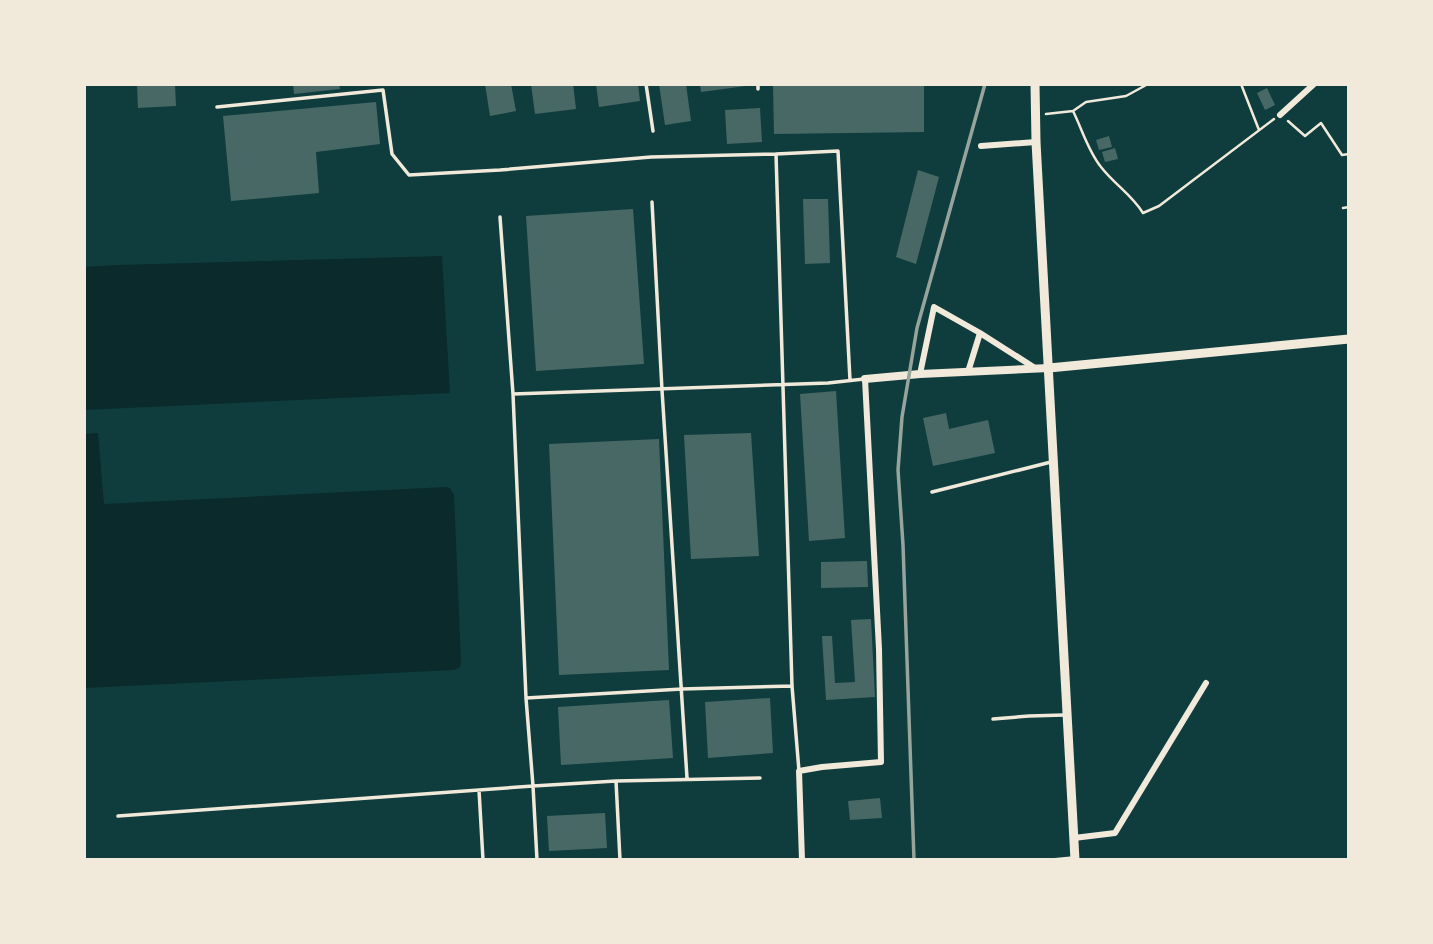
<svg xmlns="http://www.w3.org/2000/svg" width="1433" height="944" viewBox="0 0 1433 944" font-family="Karla,sans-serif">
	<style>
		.water { fill: #0a2a2b }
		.building { fill: #486865 }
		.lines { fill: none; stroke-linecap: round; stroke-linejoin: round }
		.path { stroke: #f1e9da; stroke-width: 2.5 }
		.service { stroke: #f1e9da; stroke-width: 3.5 }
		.minor { stroke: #f1e9da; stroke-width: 6 }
		.tertiary { stroke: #f1e9da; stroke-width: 8 }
		.secondary { stroke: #f1e9da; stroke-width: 9 }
		.rail { stroke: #97a49c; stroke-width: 3.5 }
	</style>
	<rect width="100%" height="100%" fill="#0f3d3e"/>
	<path class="water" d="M442,256L450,393L84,410V267L117,265Z
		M98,433L104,504L446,487L450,488L454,495L461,663L460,667L454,670L84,688V434Z"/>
	<path class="building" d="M167,84H175L176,106L138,108L137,85Z
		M293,84H339L340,89L294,94Z
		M485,84H511L516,111L490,116Z
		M531,84H573L576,109L535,114Z
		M596,84H638L640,101L599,107Z
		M659,84H686L691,121L665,125Z
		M700,84H746V86L701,92Z
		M773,84H924V132L774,134Z
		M1267,88L1275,105L1265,110L1257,93Z
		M376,102L380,144L316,152L319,193L231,201L223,116Z
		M760,108L762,142L727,144L725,110Z
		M1109,136L1112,147L1099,150L1096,140Z
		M1115,148L1118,159L1105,162L1102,152Z
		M918,170L939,177L916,264L896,257Z
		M803,199H828L830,263L805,264Z
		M633,209L644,364L536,371L526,216Z
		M836,391L845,538L809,541L800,394Z
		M946,413L949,429L988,420L995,453L933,466L923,418Z
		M751,433L759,556L691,559L684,435Z
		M659,439L669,670L559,675L549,444Z
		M867,561L868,587L821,588V562Z
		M871,619L875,697L826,700L822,636H832L835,683L855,682L851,620Z
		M770,698L773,753L708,758L705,702Z
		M669,700L673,758L561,765L558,707Z
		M880,798L882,818L850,820L848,801Z
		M605,813L607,848L549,851L547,816Z"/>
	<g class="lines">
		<path class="path" d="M1241,84L1259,130
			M1073,111C1082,129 1088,151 1101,167C1115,185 1131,194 1143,213L1159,206L1274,119
			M1046,114L1073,111L1086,102L1126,96L1148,84
			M1288,121L1305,136L1321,123L1342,155L1349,154
			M1343,208L1349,207"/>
		<path class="service" d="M646,84L653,131
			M758,89V84
			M217,107L383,90L392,154L409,175L500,170L651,157L776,154L792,686L799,771
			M776,154L838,151L850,380
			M652,202L662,390L687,778
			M500,217L513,394L526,698L533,786L616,781
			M513,394L828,383L864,379
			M932,492L1051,462
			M526,698L682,689L792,686
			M993,719L1029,716L1064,715
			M479,790L483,860
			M118,816L533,786L537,860
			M620,860L616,781L760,778
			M1052,860L1073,858"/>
		<path class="minor" d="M1280,115L1314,84
			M981,146L1036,142
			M968,372L980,333
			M920,374L934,307L980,333L1035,368
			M1074,838L1115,833L1206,683
			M802,860L799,771L822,767L881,762L879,649L865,379"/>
		<path class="tertiary" d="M865,379L920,374L1049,368"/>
		<path class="secondary" d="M1035,84L1036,142L1075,860
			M1049,368L1349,339"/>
		<path class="rail" d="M914,860L903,545L898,470L902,417L917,328L985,84"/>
	</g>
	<rect width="1433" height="944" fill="none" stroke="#f1e9da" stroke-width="172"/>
</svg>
